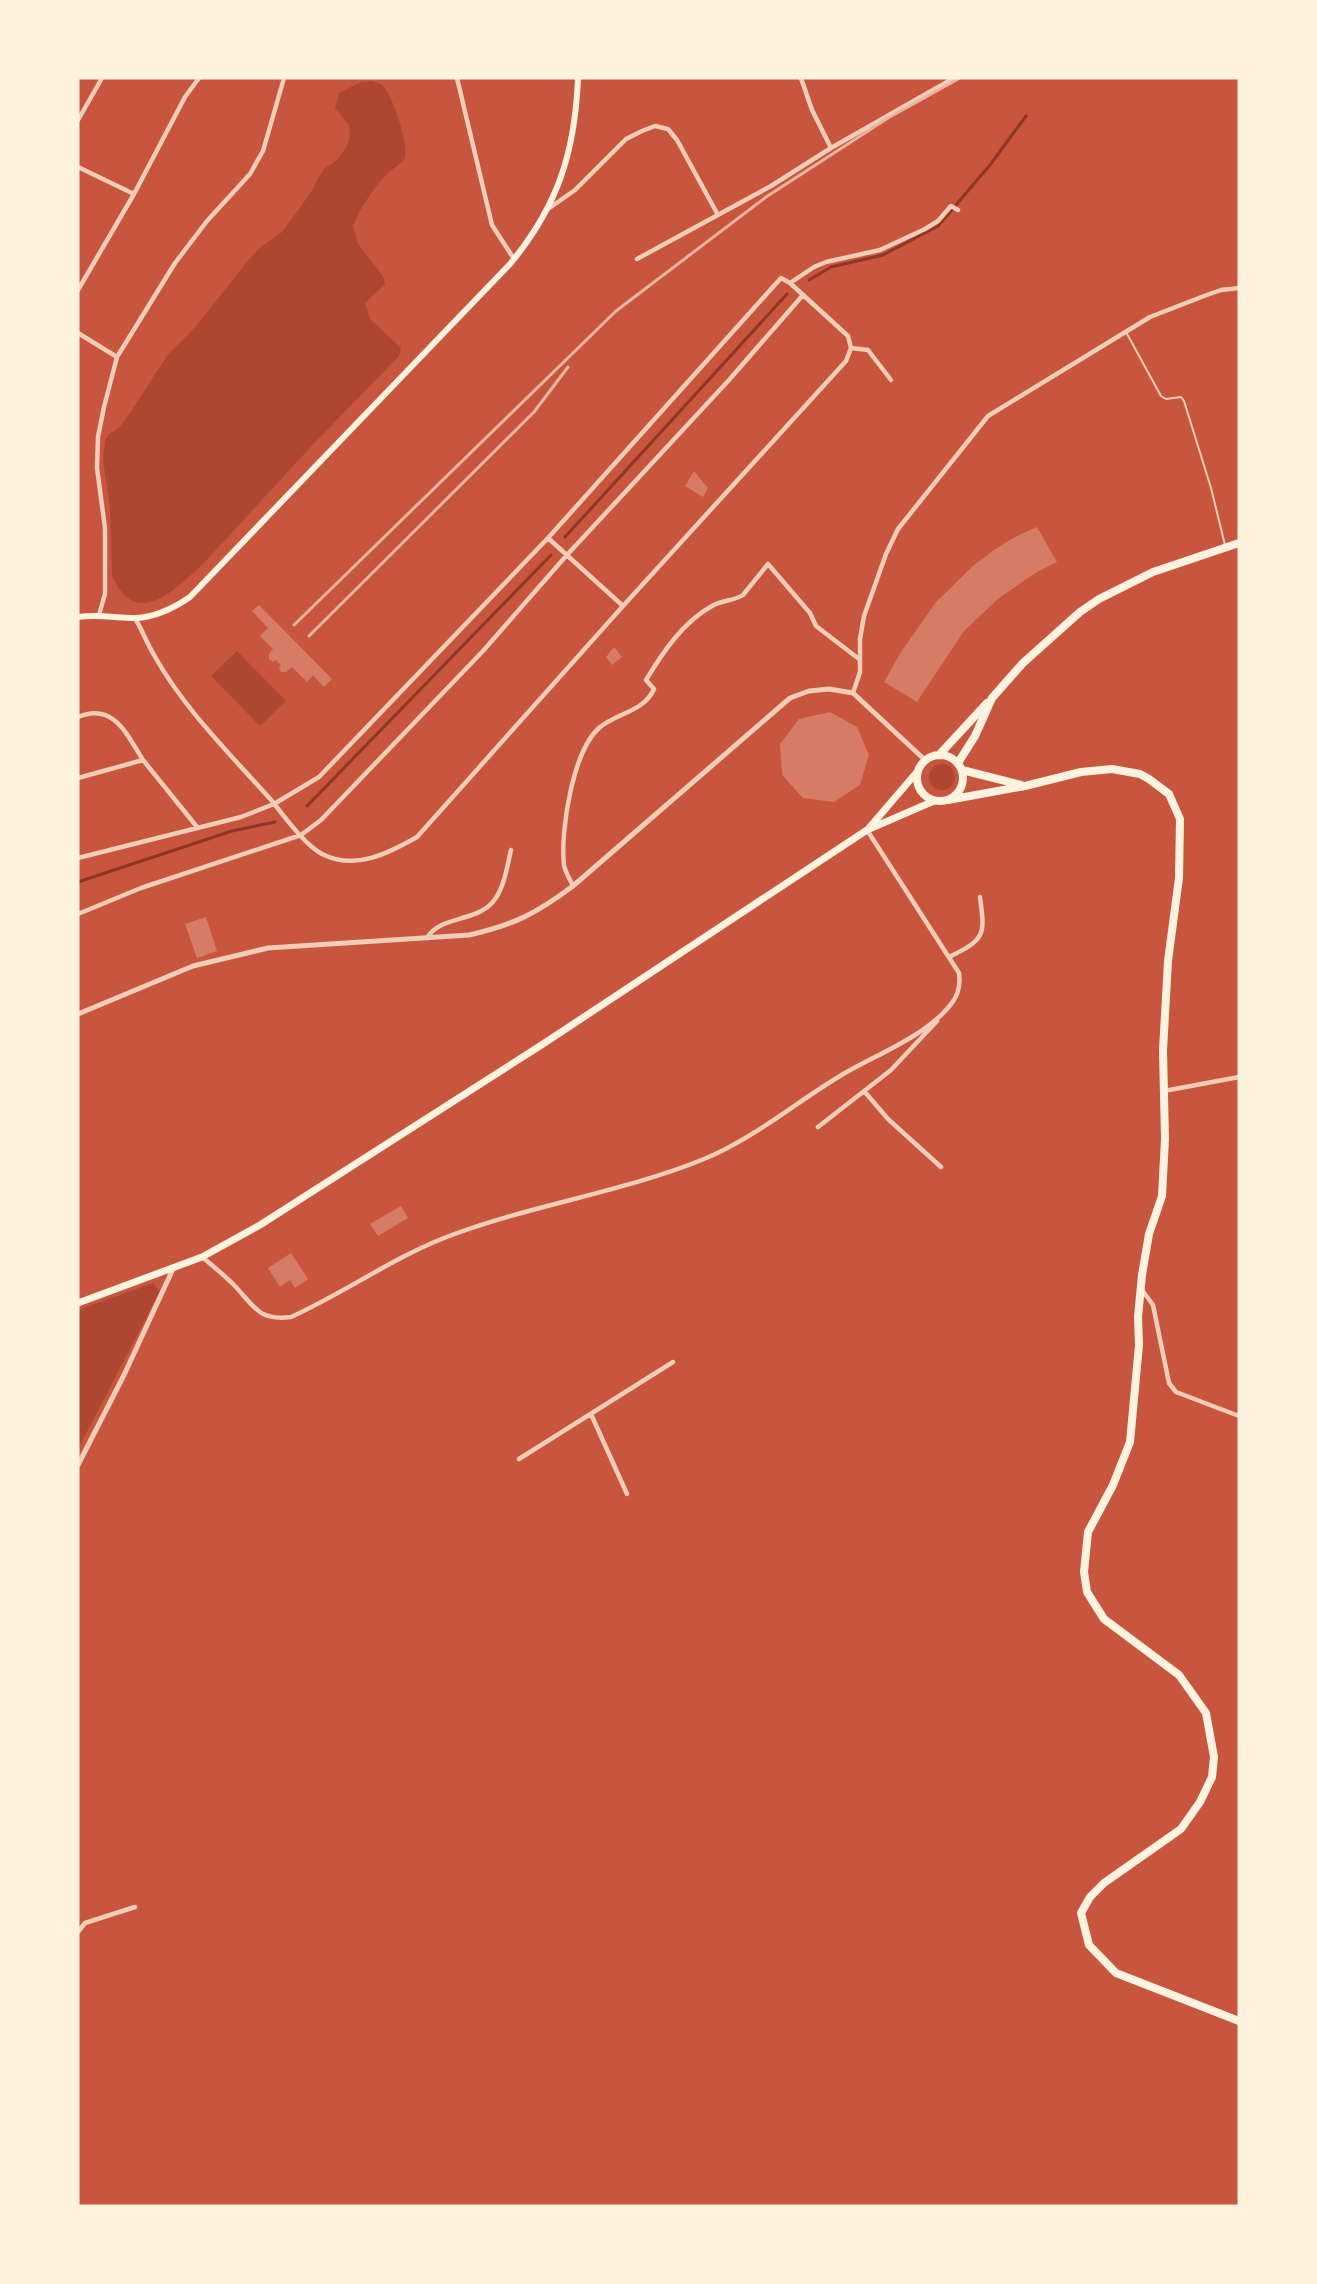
<svg xmlns="http://www.w3.org/2000/svg" width="1317" height="2284" viewBox="0 0 1317 2284" font-family="'DejaVu Sans',sans-serif">
	<style>
		.green { fill: #ae4732 }
		.lines { fill: none; stroke-linecap: round; stroke-linejoin: round }
		.stream { stroke: #8f3625; stroke-width: 3 }
		.building { fill: #d67c66 }
		.service { stroke: #f1ccb7; stroke-width: 2 }
		.minor { stroke: #f1ccb7; stroke-width: 4.5 }
		.tertiary { stroke: #f1ccb7; stroke-width: 5 }
		.secondary { stroke: #fff3e0; stroke-width: 6 }
		.primary { stroke: #fff3e0; stroke-width: 7 }
		.trunk { stroke: #fff3e0; stroke-width: 8 }
		.rail { stroke: #e9b49f; stroke-width: 3 }
	</style>
	<rect width="100%" height="100%" fill="#c8553d"/>
	<path class="green" d="M373,81C376,83 379,83 382,85C392,93 411,149 404,160C399,165 391,170 386,175C373,189 360,208 353,226L358,244L383,276L385,284L365,303L370,319L401,348L399,356L318,439L203,564C175,590 135,631 112,575L110,507L103,460L105,440L109,434L119,428L130,413L167,356L196,326L251,257L262,246L282,232L312,191L318,178L325,168L336,161L346,148L350,136L349,125L335,108L339,93L361,82Z
		M237,651L286,701L260,726L211,676Z
		M929 777a13 13 0 1 1 26 0a13 13 0 1 1-26 0Z
		M153,1283L160,1291L78,1449V1310Z"/>
	<g class="lines">
		<path class="stream" d="M809,280L831,267L883,255L938,226L990,165L1026,116
			M565,537L787,294
			M307,806L551,555
			M78,882L232,831L275,822"/>
	</g>
	<path class="building" d="M694,471L708,488L703,497L685,486Z
		M1037,527L1057,562L1037,572L999,598L964,631L917,702L884,682L901,652L936,602L973,566L994,550L1015,537Z
		M259,605L332,679L324,687L313,675L307,682L292,667L286,672H281L279,667L281,665L276,660L273,662L269,659V654L273,649L260,636L268,628L252,611Z
		M614,647L622,657L612,665L606,657Z
		M830,712L857,727L869,755L860,785L834,802L803,798L782,775L780,744L799,719Z
		M206,917L217,951L197,958L185,924Z
		M401,1206L408,1218L378,1236L370,1224Z
		M291,1253L308,1279L295,1288L290,1280L280,1287L268,1268Z"/>
	<g class="lines">
		<path class="service" d="M1126,332L1161,396L1166,399L1181,397L1184,401L1211,488L1225,545"/>
		<path class="minor" d="M457,78L492,225L514,259
			M801,78L812,110L831,148
			M78,120L102,78
			M78,167L134,194
			M548,209L575,190L626,139L642,131L655,126L668,129L677,140L718,215
			M637,259L771,186L831,148L954,78
			M790,283L814,267L826,262L880,250L925,229L938,221L951,206L958,210
			M78,290L134,194L185,97L199,78
			M78,333L117,357
			M851,348L868,350L891,380
			M548,538L623,606
			M99,615L105,594V528L97,468L98,437L104,407L117,357L175,263L207,221L250,174L263,151L284,78
			M853,693L860,672V639L864,616L886,554L898,529L988,416L1150,317L1204,296L1221,290L1239,288
			M78,717C114,702 127,735 143,760
			M78,778L143,760L197,827
			M78,858L241,817L274,804L319,777L548,538L781,278L790,283L848,336L851,348L846,361L623,606L417,837C389,853 355,871 322,854C304,844 285,817 272,801C231,755 184,709 154,655C147,643 142,630 135,618
			M573,886C570,879 565,872 564,865C560,831 573,751 599,728C616,713 644,712 654,689L646,680C663,652 683,622 712,606C722,600 734,601 743,595L768,564L810,613L816,626L859,659
			M78,914L141,888L301,835L321,820L483,651L566,556L729,380L803,295
			M427,938C440,916 474,922 492,903C504,890 507,867 511,850
			M949,957C986,939 985,935 980,897
			M864,1091L888,1119L941,1167
			M1164,1091L1239,1077
			M818,1127L891,1070L937,1021
			M202,1257C213,1266 224,1275 234,1285C255,1307 258,1321 291,1317C344,1293 391,1259 444,1238C529,1205 621,1193 704,1159C753,1139 795,1103 840,1076C873,1056 920,1039 947,1009C957,998 961,988 959,973L867,830
			M1142,1290L1153,1305L1169,1383L1176,1392L1239,1416
			M591,1414L627,1494
			M519,1459L673,1362
			M78,1932L85,1923L135,1907"/>
		<path class="tertiary" d="M78,1014L193,966L268,948L469,935C514,925 537,913 573,886L790,698L809,691L829,689L853,693L925,760
			M78,1465L124,1375L173,1269"/>
		<path class="secondary" d="M78,617C98,614 116,618 136,618C156,617 174,608 190,597L510,264C558,206 575,152 578,78"/>
		<path class="primary" d="M869,828L917,772
			M78,1303L202,1257L260,1225L543,1044L867,830L934,801"/>
		<path class="trunk" d="M917 778a23 23 0 1 1 46 0a23 23 0 1 1-46 0Z
			M939,755L987,703
			M958,763L975,736L992,698L1023,663L1080,612L1099,599L1153,572L1239,543
			M962,770L1021,785
			M948,800L1025,786L1081,772L1112,769L1140,774L1149,779L1169,794L1180,819L1179,878L1168,961L1163,1050L1165,1139L1162,1196L1149,1234L1142,1275L1138,1317L1139,1345L1130,1442L1113,1485L1088,1532L1084,1572L1087,1592L1104,1619L1179,1675L1206,1713L1214,1757L1212,1777L1200,1802L1181,1829L1104,1883L1090,1897L1081,1913L1089,1945L1116,1973L1239,2021"/>
		<path class="rail" d="M294,625L616,311L766,197L888,118L960,78
			M309,636L534,412L568,367"/>
	</g>
	<rect width="1317" height="2284" fill="none" stroke="#fff3e0" stroke-width="159"/>
</svg>
